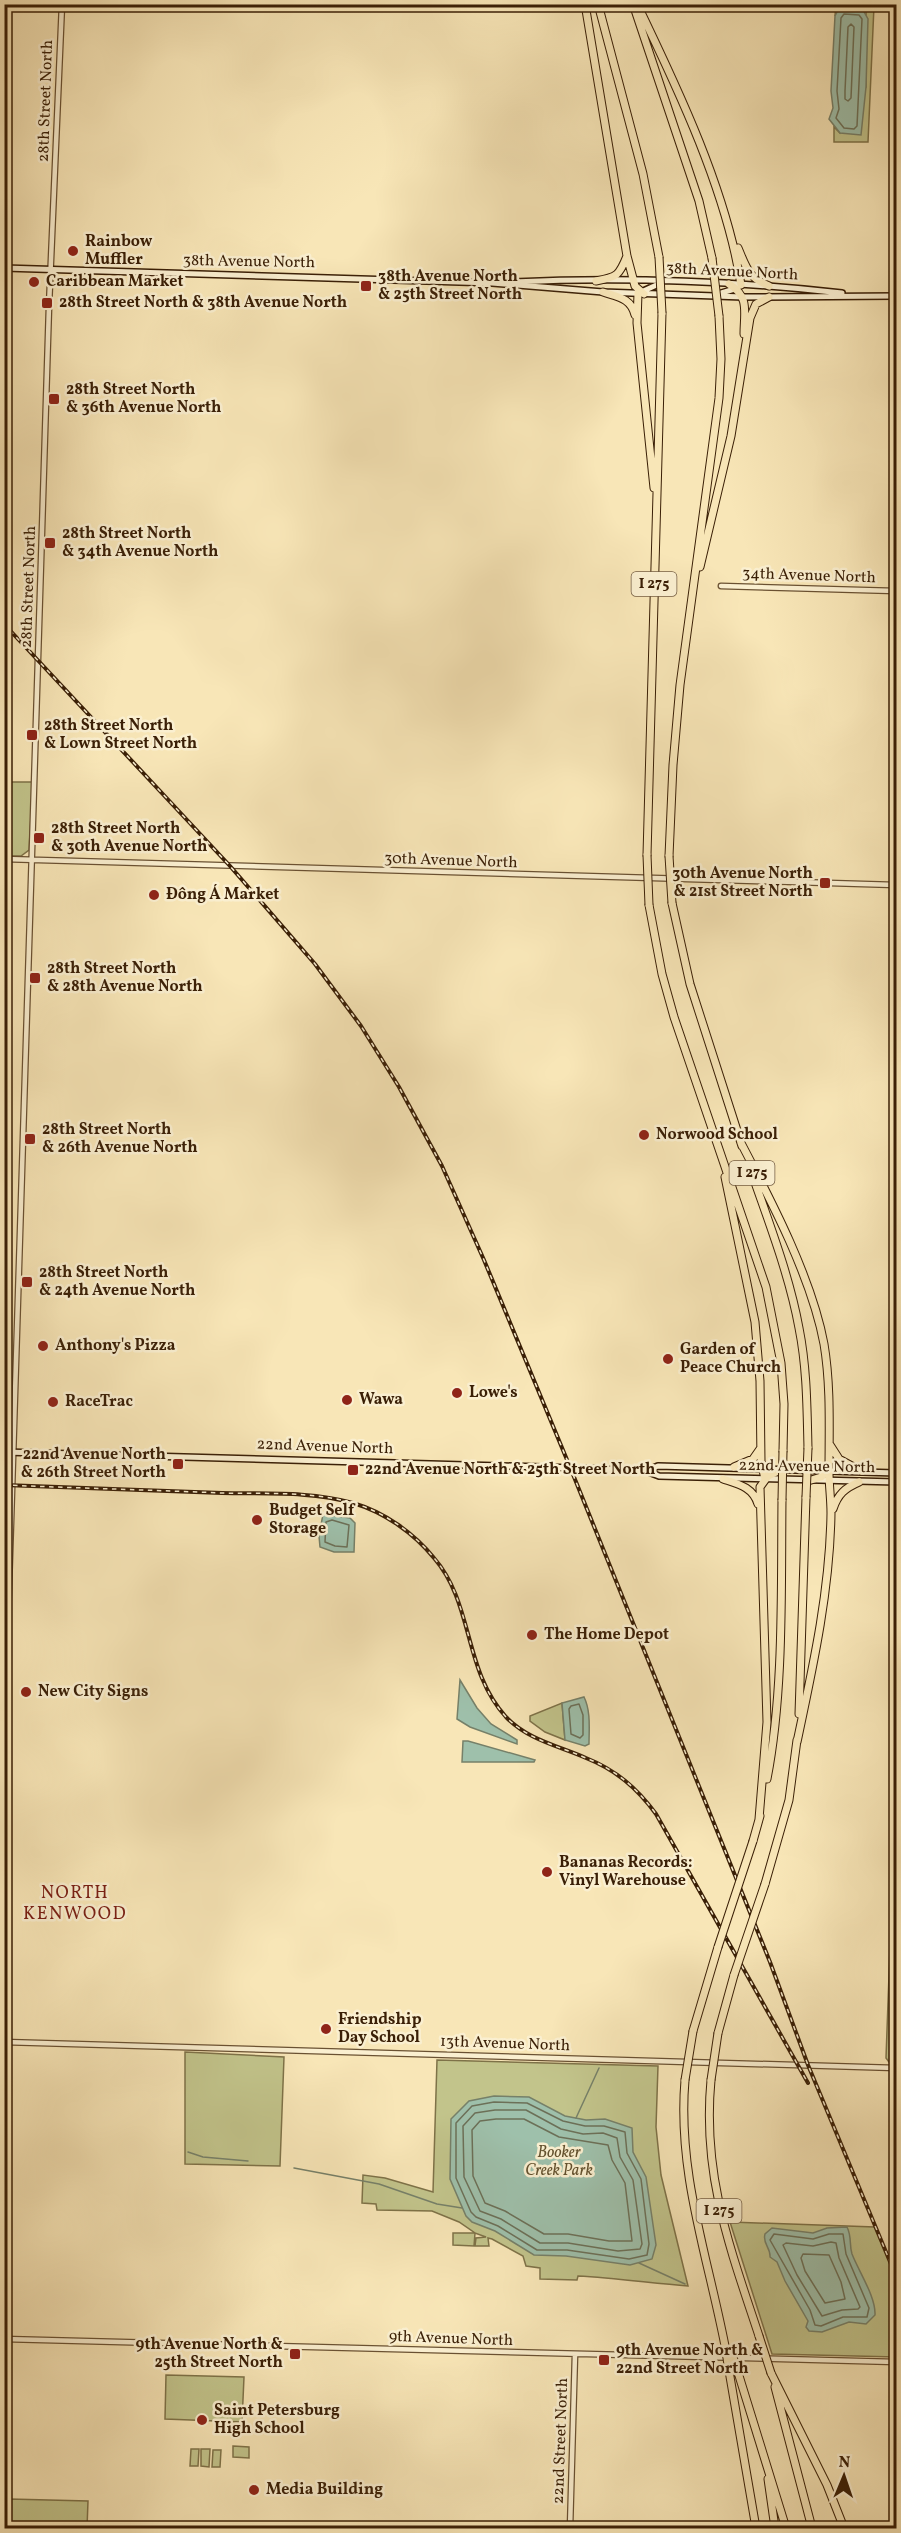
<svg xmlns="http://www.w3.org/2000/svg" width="901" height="2533" viewBox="0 0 901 2533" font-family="Vollkorn,serif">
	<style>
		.green { fill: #c2c48b; stroke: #7e7248; stroke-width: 1.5 }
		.water { fill: #9ec0ab; stroke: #768069; stroke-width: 1.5 }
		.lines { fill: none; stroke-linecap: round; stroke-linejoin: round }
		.shore { stroke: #6c7058; stroke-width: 1.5 }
		.stream { stroke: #768069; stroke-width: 1.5 }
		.tertiary-casing { stroke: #6a5132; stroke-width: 7 }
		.secondary-casing { stroke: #3a1f06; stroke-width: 8 }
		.motorway-casing { stroke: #3a1f06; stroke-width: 9 }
		.tertiary { stroke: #faefd0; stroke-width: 4.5 }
		.secondary { stroke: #faefd0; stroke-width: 5 }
		.motorway { stroke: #f8e6b7; stroke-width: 7 }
		.rail-casing { stroke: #3a1f06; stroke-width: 4 }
		.rail { stroke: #faefd0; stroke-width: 1.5; stroke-dasharray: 4.5; stroke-linecap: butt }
		.motorway-bridge-casing { stroke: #3a1f06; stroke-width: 9; stroke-linecap: butt }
		.motorway-bridge { stroke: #f8e6b7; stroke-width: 7 }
		.poi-dot { fill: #8f2418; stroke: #faefd0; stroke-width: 2 }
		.labels { text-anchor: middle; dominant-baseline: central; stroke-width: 5; stroke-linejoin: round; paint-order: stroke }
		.shield { fill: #faefd0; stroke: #745d43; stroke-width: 1.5 }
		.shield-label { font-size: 15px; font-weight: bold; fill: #3a1f06 }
		.street-label { font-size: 16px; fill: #3a1f06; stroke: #faefd0 }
		.poi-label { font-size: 16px; font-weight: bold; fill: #3a1f06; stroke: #faefd0; text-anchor: start }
		.park-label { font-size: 16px; font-style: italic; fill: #63512e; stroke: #faefd0 }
		.neighbourhood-label { font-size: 18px; letter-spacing: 1.5px; fill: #7a1f14; stroke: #faefd0 }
	</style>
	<rect width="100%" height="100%" fill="#f8e6b7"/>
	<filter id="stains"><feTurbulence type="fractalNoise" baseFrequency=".00333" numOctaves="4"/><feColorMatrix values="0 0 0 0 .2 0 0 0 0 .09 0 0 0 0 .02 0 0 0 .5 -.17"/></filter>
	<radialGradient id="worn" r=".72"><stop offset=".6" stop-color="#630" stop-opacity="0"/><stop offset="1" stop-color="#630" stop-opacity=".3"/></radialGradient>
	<path class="green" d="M836,5L874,6L868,142H834V127L840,133L866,87V12C857,6 846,7 837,11L835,16Z
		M5,782H33L29,850L21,856H5Z
		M562,1703L565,1740L545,1732L530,1721V1716Z
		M896,1781V2063L889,2062L886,2058Z
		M185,2052L284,2057L280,2166L185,2164Z
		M437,2060L658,2066L656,2127L661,2175L688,2286C651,2283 615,2278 578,2276L577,2280L540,2279V2268L526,2266L523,2256L492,2239L488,2238L489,2246H475L476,2238L486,2237L475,2233L474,2246L453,2245V2233H475L459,2222L432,2211L377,2210L376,2204L362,2203L363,2175L385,2178L433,2192Z
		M730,2222L875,2227L896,2276V2357L772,2354Z
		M166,2375L244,2377L242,2422L165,2419Z
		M233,2446L249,2447V2458L233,2457Z
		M191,2449H199L198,2466H190Z
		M201,2449H210L209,2467L201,2466Z
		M213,2450H221L220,2467H212Z
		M9,2499L88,2501L87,2528H9Z"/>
	<path class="water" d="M839,8L863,10L868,19L866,87L861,135L840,133L829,119L833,108L831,91L835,16Z
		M323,1514L350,1518L355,1523L354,1552H334L320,1547L319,1536Z
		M460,1680L477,1708L491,1724L517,1740V1744L470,1727L457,1719Z
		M584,1697C591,1711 589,1729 589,1744L585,1746L565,1740L562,1703Z
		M463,1741H468L535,1760L534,1762H462Z
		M494,2096L529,2097L565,2116L586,2120L605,2119L632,2128L633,2152L646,2177L656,2245L652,2259L630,2265L566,2256L534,2255L495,2231L472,2222L466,2216L450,2179L451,2119L469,2101Z
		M847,2227C852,2237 849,2244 852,2254C859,2272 876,2297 875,2315L866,2324L849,2322L822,2332L809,2331L806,2327L808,2321L785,2281L777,2262L770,2257C771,2248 762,2243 765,2234L772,2228L813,2233L827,2228Z"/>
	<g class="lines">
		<path class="shore" d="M844,14L859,15L862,19L857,126L854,129L844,128L836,118L839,109L837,91L841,18Z
			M851,24L854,27L851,98L848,101L845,99V91L848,27Z
			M332,1520L349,1525L347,1547L335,1546L325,1542L326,1522Z
			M579,1704L583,1715V1735L580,1738L571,1734L569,1709L571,1706Z
			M494,2102L527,2103L563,2121L585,2126H604L625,2132L627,2153L641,2179L649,2244L647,2255L629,2259L567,2250H537L498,2226L476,2217L471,2212L456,2178V2123L472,2106Z
			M495,2110H526L561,2129L583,2134L603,2133L617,2138L620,2157L633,2180L642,2244L640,2249L618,2251L568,2243H540L501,2219L480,2211L464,2177L463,2126L475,2113Z
			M496,2119H524L559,2137L608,2145L612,2160L625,2183L632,2241H609L568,2234H544L505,2211L485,2203L473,2176L472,2130L480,2121Z
			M774,2234L813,2239L829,2234H843L846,2254L869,2308L867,2317H843L821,2326L815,2325L810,2310L770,2240Z
			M831,2242L836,2243L839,2258L860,2307L858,2309L842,2310L822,2316L797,2275L783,2245L786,2243L813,2246Z
			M803,2254L829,2255L841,2282L845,2299L825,2303L805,2271L801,2258Z"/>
		<path class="stream" d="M576,2118L599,2068
			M188,2152L203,2157L248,2161
			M294,2168L379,2184L437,2204L462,2208
			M639,2263L685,2284"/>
		<defs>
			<path id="tertiary" d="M721,586L896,591
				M4,859L896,885
				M4,1746L49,306L62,4
				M4,2042L896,2068
				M4,2339L896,2362
				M570,2528L575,2354"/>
			<path id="secondary" d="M4,268L492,283L603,292L743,297L896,296
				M513,282C623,277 734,281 842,293
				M639,293L661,283
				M718,294L738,288
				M4,1452L576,1468L646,1471L659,1476L896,1482
				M646,1471L658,1466L896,1473"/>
			<path id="motorway" d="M585,4L627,256L635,286L644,294
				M598,4L643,174L659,257
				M633,4L699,201L712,258
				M637,4C678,89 727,192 741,285
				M738,248C747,269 748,277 769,286
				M596,281C617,277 619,276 627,256
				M729,284C750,297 744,312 744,334
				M603,292C618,297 631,298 635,315
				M638,293L637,323L654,488
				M700,567L731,436L750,318L756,304L769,297
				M647,855L662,313
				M669,856L673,765L680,685L719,398L721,359L719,316
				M672,903L690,984L742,1146
				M649,905L662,974L674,1017L766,1287L781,1363L784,1404L783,1451
				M741,1143C772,1202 812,1279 824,1344C831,1386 829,1429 829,1472C829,1485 831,1499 831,1513C830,1590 813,1667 797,1742
				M749,1165C767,1218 789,1273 799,1328C807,1368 807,1408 808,1448
				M725,1177L755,1322L760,1381L761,1461L765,1479
				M830,1445L839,1459L861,1471
				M734,1467L753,1459L760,1449
				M723,1479C738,1484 753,1487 758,1504
				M808,1481L821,1477L829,1470
				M833,1509C838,1494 845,1488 859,1482
				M799,1714L806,1497
				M767,1779C784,1692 781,1589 782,1500
				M759,1819L767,1722L760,1487L768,1476L784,1468
				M753,1841L760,1816
				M765,1884L789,1800L797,1740
				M693,2031L718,1947
				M718,2033L734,1975
				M685,2080C677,2174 709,2260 726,2351
				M711,2080C702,2175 730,2248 759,2336
				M728,2365L756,2528
				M736,2366L786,2528
				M771,2373L827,2485L844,2528
				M775,2387L812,2528
				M768,2479L775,2528"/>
		</defs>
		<use href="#tertiary" class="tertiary-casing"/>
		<use href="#secondary" class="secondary-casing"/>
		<use href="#motorway" class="motorway-casing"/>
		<use href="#tertiary" class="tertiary"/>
		<use href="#secondary" class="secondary"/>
		<use href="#motorway" class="motorway"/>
		<defs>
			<path id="rail" d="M4,624L230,866L315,964L361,1026L399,1087L442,1166L484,1260L570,1467L770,1962L808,2065L896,2276
				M4,1485C77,1488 149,1490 222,1493C265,1494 311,1491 353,1503C384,1512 414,1533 434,1558C474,1604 463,1670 506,1717C528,1740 559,1746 586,1758C616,1770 637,1788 656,1814L808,2083"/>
		</defs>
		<use href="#rail" class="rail-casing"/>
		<use href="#rail" class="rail"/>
		<defs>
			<path id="motorway-bridge" d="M659,257L662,313
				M712,258L719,316
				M647,855L649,905
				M669,856L672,903
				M806,1497L808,1448
				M782,1500L783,1451
				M718,1947L753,1841
				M734,1975L765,1884
				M685,2080L693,2031
				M711,2080L718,2033
				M759,2336L771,2373
				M726,2351L728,2365
				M731,2351L736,2366"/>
		</defs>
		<use href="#motorway-bridge" class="motorway-bridge-casing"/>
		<use href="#motorway-bridge" class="motorway-bridge"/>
	</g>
	<g class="poi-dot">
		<circle cx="73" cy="251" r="6"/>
		<circle cx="34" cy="282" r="6"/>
		<rect x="360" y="280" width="12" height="12" rx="3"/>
		<rect x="41" y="297" width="12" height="12" rx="3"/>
		<rect x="48" y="393" width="12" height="12" rx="3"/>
		<rect x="44" y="537" width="12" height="12" rx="3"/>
		<rect x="26" y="729" width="12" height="12" rx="3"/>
		<rect x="33" y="832" width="12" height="12" rx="3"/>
		<rect x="819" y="877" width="12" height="12" rx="3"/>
		<circle cx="154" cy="895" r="6"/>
		<rect x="29" y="972" width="12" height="12" rx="3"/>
		<circle cx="644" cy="1135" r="6"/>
		<rect x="24" y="1133" width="12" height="12" rx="3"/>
		<rect x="21" y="1276" width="12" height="12" rx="3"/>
		<circle cx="43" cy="1346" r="6"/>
		<circle cx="668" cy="1359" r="6"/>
		<circle cx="457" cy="1393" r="6"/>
		<circle cx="347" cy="1400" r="6"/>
		<circle cx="53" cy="1402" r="6"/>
		<rect x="172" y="1458" width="12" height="12" rx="3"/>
		<rect x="347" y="1464" width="12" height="12" rx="3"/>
		<circle cx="257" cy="1520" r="6"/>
		<circle cx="532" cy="1635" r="6"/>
		<circle cx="26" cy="1692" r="6"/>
		<circle cx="547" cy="1872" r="6"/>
		<circle cx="326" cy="2029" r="6"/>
		<rect x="289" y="2348" width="12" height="12" rx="3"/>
		<rect x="598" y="2354" width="12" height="12" rx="3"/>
		<circle cx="202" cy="2420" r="6"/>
		<circle cx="254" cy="2490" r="6"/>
	</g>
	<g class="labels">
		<g class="shield">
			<rect x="631.5" y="572" width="45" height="24" rx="4.5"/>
			<rect x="729.5" y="1161" width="45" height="24" rx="4.5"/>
			<rect x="696.5" y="2199" width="45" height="24" rx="4.5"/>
		</g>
		<g class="shield-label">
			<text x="654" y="584">I 275</text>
			<text x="752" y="1173">I 275</text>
			<text x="719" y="2211">I 275</text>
		</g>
		<g class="street-label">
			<text transform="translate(46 101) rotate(-88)">28th Street North</text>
			<text transform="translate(249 262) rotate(1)">38th Avenue North</text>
			<text transform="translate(732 272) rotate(3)">38th Avenue North</text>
			<text transform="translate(809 576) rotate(2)">34th Avenue North</text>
			<text transform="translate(29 587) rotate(-88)">28th Street North</text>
			<text transform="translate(451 861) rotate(2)">30th Avenue North</text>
			<text transform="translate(325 1447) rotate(2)">22nd Avenue North</text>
			<text transform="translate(807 1467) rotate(1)">22nd Avenue North</text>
			<text transform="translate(505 2044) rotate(2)">13th Avenue North</text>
			<text transform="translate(451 2339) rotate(2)">9th Avenue North</text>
			<text transform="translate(561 2441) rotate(-88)">22nd Street North</text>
		</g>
		<g class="poi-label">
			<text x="85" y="242">Rainbow<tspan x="85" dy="18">Muffler</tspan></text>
			<text x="378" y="277">38th Avenue North<tspan x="378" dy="18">&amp; 25th Street North</tspan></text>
			<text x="46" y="282">Caribbean Market</text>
			<text x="59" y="303">28th Street North &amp; 38th Avenue North</text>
			<text x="66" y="390">28th Street North<tspan x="66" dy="18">&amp; 36th Avenue North</tspan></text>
			<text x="62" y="534">28th Street North<tspan x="62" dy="18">&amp; 34th Avenue North</tspan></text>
			<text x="44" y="726">28th Street North<tspan x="44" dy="18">&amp; Lown Street North</tspan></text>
			<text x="51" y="829">28th Street North<tspan x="51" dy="18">&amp; 30th Avenue North</tspan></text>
			<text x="813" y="874" text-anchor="end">30th Avenue North<tspan x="813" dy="18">&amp; 21st Street North</tspan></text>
			<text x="166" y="895">Đông Á Market</text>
			<text x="47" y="969">28th Street North<tspan x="47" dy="18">&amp; 28th Avenue North</tspan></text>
			<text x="42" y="1130">28th Street North<tspan x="42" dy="18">&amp; 26th Avenue North</tspan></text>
			<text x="656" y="1135">Norwood School</text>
			<text x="39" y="1273">28th Street North<tspan x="39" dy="18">&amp; 24th Avenue North</tspan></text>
			<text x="55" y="1346">Anthony's Pizza</text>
			<text x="680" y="1350">Garden of<tspan x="680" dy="18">Peace Church</tspan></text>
			<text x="469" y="1393">Lowe's</text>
			<text x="359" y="1400">Wawa</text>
			<text x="65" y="1402">RaceTrac</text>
			<text x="166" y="1455" text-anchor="end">22nd Avenue North<tspan x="166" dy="18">&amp; 26th Street North</tspan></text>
			<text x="365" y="1470">22nd Avenue North &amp; 25th Street North</text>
			<text x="269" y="1511">Budget Self<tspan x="269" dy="18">Storage</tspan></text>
			<text x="544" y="1635">The Home Depot</text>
			<text x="38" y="1692">New City Signs</text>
			<text x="559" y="1863">Bananas Records:<tspan x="559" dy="18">Vinyl Warehouse</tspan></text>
			<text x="338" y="2020">Friendship<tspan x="338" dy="18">Day School</tspan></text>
			<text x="283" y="2345" text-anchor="end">9th Avenue North &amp;<tspan x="283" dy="18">25th Street North</tspan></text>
			<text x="616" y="2351">9th Avenue North &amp;<tspan x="616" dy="18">22nd Street North</tspan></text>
			<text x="214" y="2411">Saint Petersburg<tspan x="214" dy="18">High School</tspan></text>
			<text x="266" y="2490">Media Building</text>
		</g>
		<g class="park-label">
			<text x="559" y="2153">Booker<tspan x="559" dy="18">Creek Park</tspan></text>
		</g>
		<g class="neighbourhood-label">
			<text x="75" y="1893">NORTH<tspan x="75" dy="21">KENWOOD</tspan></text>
		</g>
	</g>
	<rect width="901" height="2533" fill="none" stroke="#f8e6b7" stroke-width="24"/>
	<rect x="6" y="6" width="889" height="2521" fill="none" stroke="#3a1f06" stroke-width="3"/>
	<rect x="12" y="12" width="877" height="2509" fill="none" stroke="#3a1f06" stroke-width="1.5"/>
	<g transform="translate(844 2476) rotate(2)" stroke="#faefd0" stroke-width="4.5" paint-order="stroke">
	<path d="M0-4.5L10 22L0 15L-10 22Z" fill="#3a1f06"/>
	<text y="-9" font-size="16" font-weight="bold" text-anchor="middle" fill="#3a1f06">N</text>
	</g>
	<rect width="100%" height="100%" filter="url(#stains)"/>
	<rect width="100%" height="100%" fill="url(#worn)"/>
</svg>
